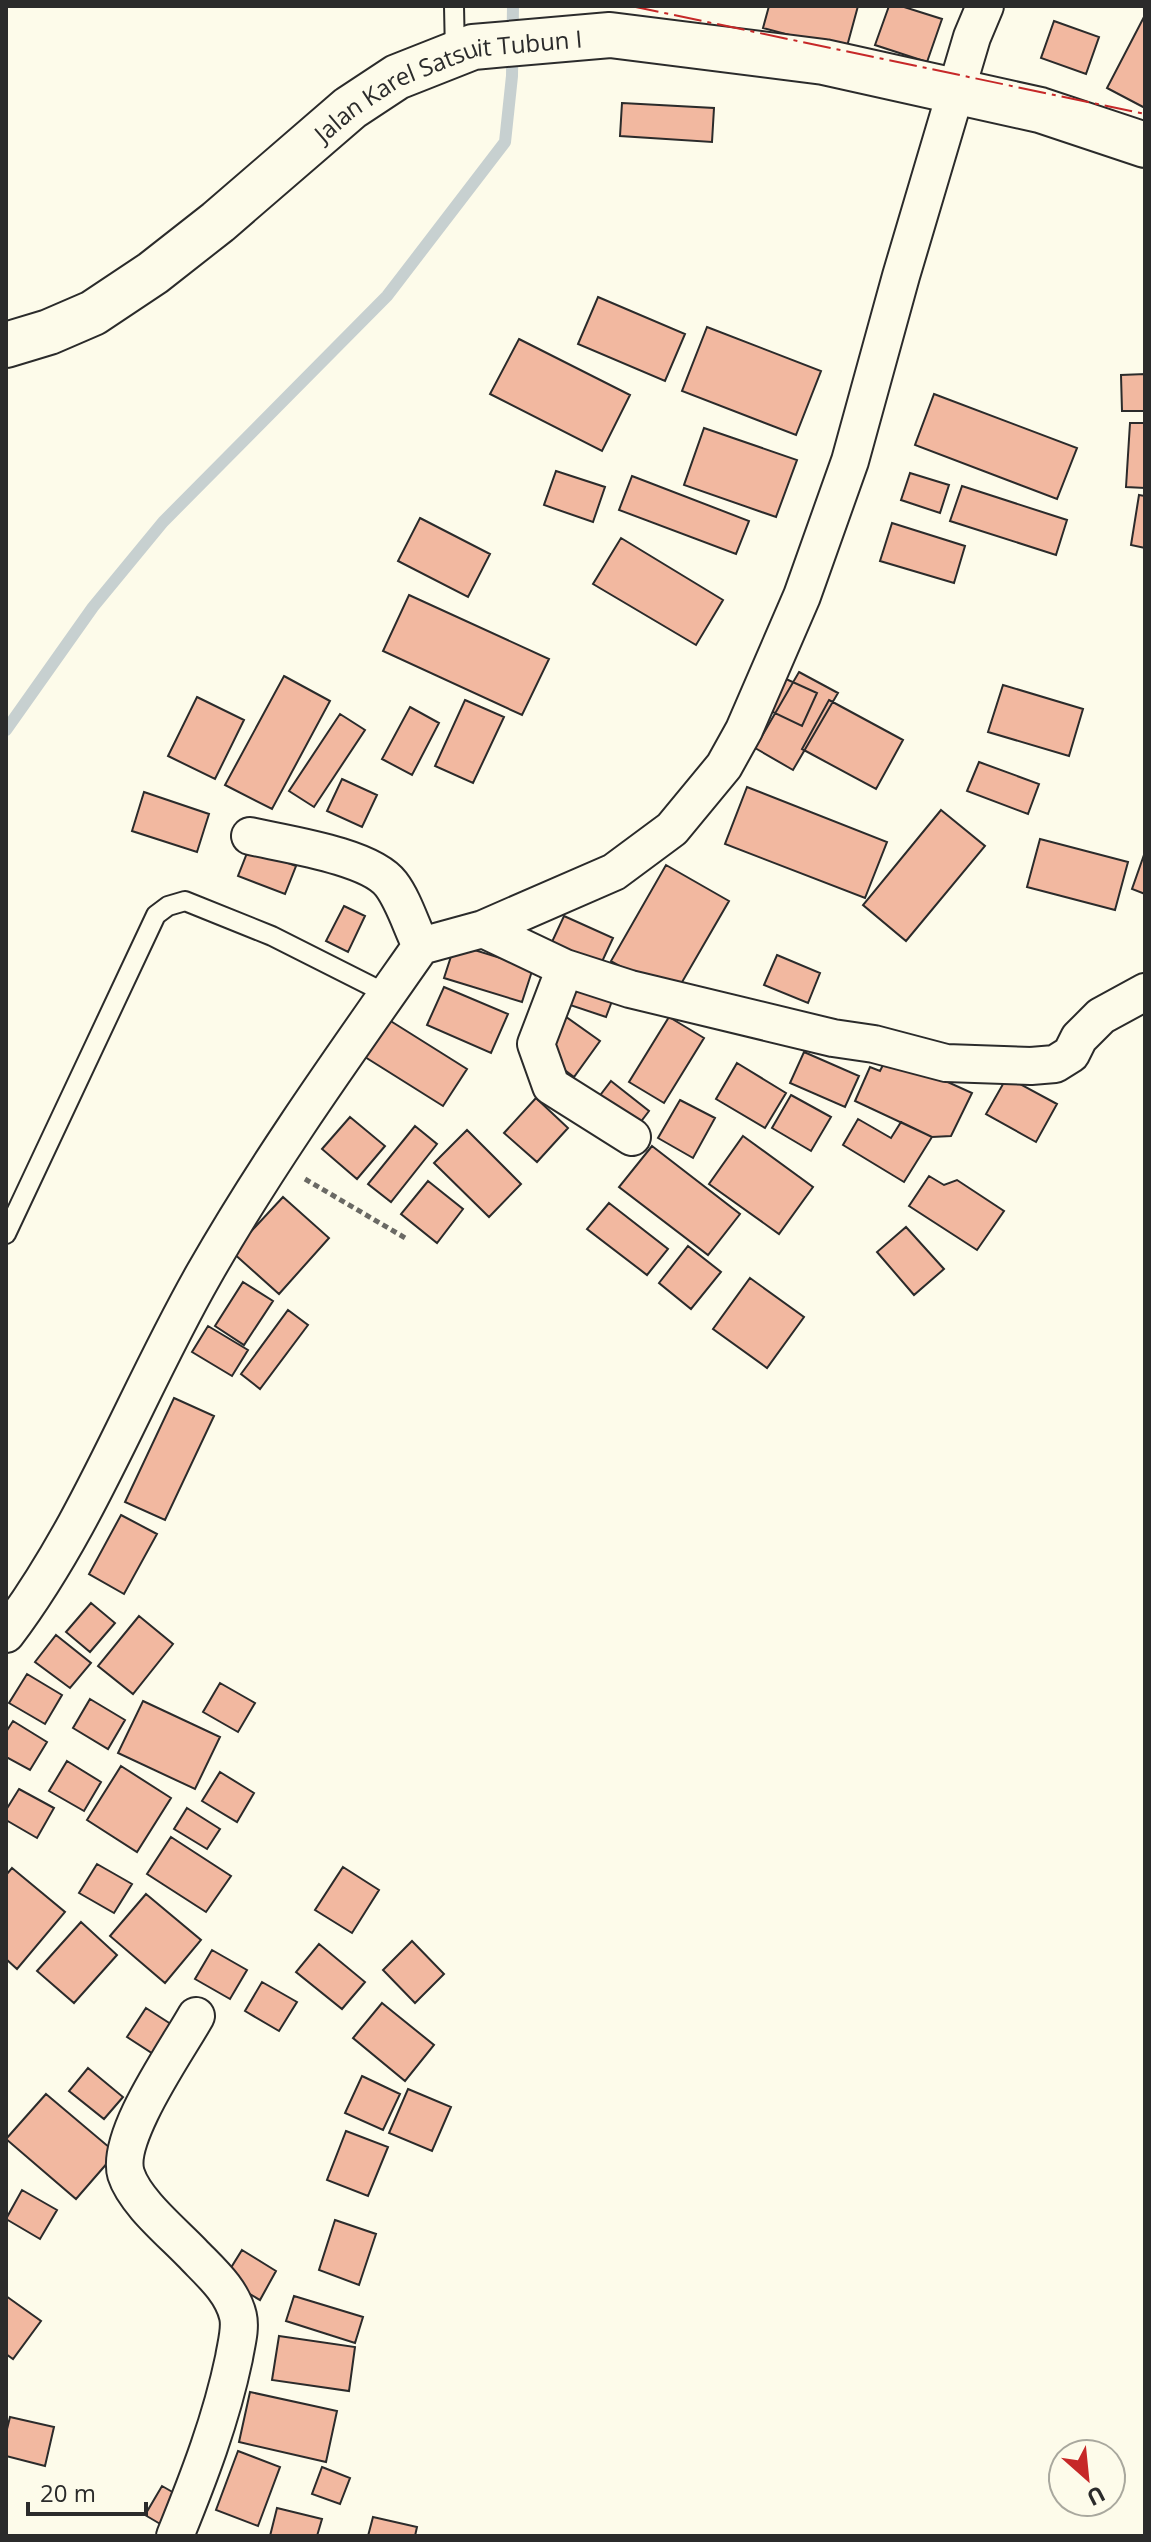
<svg xmlns="http://www.w3.org/2000/svg" width="1151" height="2542" viewBox="0 0 1151 2542" font-family="'Open Sans',sans-serif">
	<style>
		.lines { fill: none; stroke-linecap: round; stroke-linejoin: round }
		.stream { stroke: #c7d0d0; stroke-width: 12 }
		.building { fill: #f2b8a0; stroke: #2b2b2b; stroke-width: 2 }
		.lane-casing { stroke: #2b2b2b; stroke-width: 22 }
		.street-casing { stroke: #2b2b2b; stroke-width: 40 }
		.secondary-casing { stroke: #2b2b2b; stroke-width: 48 }
		.path { stroke: #6a6964; stroke-width: 5; stroke-dasharray: 6 4; stroke-linecap: butt }
		.lane { stroke: #fdfbea; stroke-width: 18 }
		.street { stroke: #fdfbea; stroke-width: 36 }
		.secondary { stroke: #fdfbea; stroke-width: 44 }
		.power { stroke: #c62828; stroke-width: 2; stroke-dasharray: 28 6 4 6; stroke-linecap: butt }
		.labels { text-anchor: middle; dominant-baseline: central; stroke-width: 6; stroke-linejoin: round; paint-order: stroke }
		.street-label { font-size: 24px; fill: #2b2b2b; stroke: #fdfbea }
	</style>
	<rect width="100%" height="100%" fill="#fdfbea"/>
	<g class="lines">
		<path class="stream" d="M6,730L93,607L163,522L387,296L505,142L512,76L513,6"/>
	</g>
	<path class="building" d="M769,6H858L846,50L763,28Z
		M889,6H901L942,19L927,62L875,45Z
		M1145,15V108L1107,88Z
		M1054,21L1099,37L1086,74L1041,58Z
		M622,103L714,108L712,142L620,136Z
		M598,297L685,334L665,381L578,344Z
		M707,327L821,371L796,435L682,391Z
		M519,339L630,395L602,451L490,394Z
		M1145,374V411H1122L1121,375Z
		M934,394L1077,448L1057,499L915,445Z
		M1130,423H1145V488L1126,487Z
		M704,428L797,460L776,517L684,485Z
		M556,471L605,487L593,522L544,505Z
		M910,473L949,485L940,513L901,500Z
		M632,476L749,521L736,554L619,510Z
		M962,486L1067,520L1056,555L950,521Z
		M1139,495L1145,496V548L1131,545Z
		M420,518L490,554L468,597L398,561Z
		M892,523L965,546L954,583L880,561Z
		M621,538L723,600L696,645L593,584Z
		M409,595L549,659L522,715L383,651Z
		M799,672L838,693L793,770L755,748Z
		M775,674L817,693L802,726L760,706Z
		M284,676L330,701L272,809L225,785Z
		M1003,685L1083,709L1069,756L988,732Z
		M197,697L244,720L215,779L168,756Z
		M465,700L504,717L473,783L435,766Z
		M829,700L903,740L876,789L802,749Z
		M410,707L439,723L412,775L382,759Z
		M340,714L365,730L314,807L289,791Z
		M979,762L1039,784L1028,814L967,791Z
		M342,779L377,795L362,827L327,811Z
		M747,787L887,842L865,898L725,844Z
		M144,792L209,814L197,852L132,831Z
		M941,810L985,846L906,941L863,905Z
		M1040,839L1128,862L1115,910L1027,887Z
		M249,848L296,866L285,894L238,876Z
		M1145,852V894L1132,889Z
		M666,865L729,901L674,996L611,961Z
		M344,906L365,916L348,952L326,941Z
		M564,916L613,938L600,966L551,944Z
		M455,944L533,968L522,1002L444,978Z
		M777,955L820,973L808,1003L764,985Z
		M567,976L615,993L606,1017L558,1001Z
		M444,987L508,1014L491,1053L427,1025Z
		M555,1009L600,1041L574,1077L530,1044Z
		M669,1017L704,1038L664,1103L629,1082Z
		M389,1020L467,1069L443,1106L365,1057Z
		M804,1052L859,1076L845,1107L790,1083Z
		M888,1055L972,1093L951,1136L932,1137L855,1101L870,1067L880,1071Z
		M737,1063L786,1093L765,1128L716,1099Z
		M1007,1077L1057,1104L1036,1142L986,1114Z
		M611,1081L649,1111L633,1132L595,1102Z
		M791,1095L831,1117L811,1151L772,1128Z
		M536,1098L568,1128L537,1162L504,1133Z
		M680,1100L715,1118L693,1158L658,1138Z
		M350,1117L385,1146L357,1179L322,1149Z
		M858,1119L891,1138L901,1122L932,1137L904,1182L843,1145Z
		M415,1126L437,1144L391,1202L368,1184Z
		M467,1130L521,1184L489,1217L434,1163Z
		M743,1136L813,1187L779,1234L709,1184Z
		M652,1146L740,1214L708,1255L619,1187Z
		M929,1176L944,1185L957,1180L1004,1211L977,1250L909,1206Z
		M428,1181L463,1209L437,1243L401,1214Z
		M283,1197L329,1238L279,1294L232,1252Z
		M609,1203L668,1249L647,1275L587,1229Z
		M906,1227L944,1269L914,1295L877,1252Z
		M688,1246L721,1272L691,1309L659,1283Z
		M750,1278L804,1317L767,1368L713,1329Z
		M243,1282L273,1301L244,1345L215,1326Z
		M288,1310L308,1325L260,1389L241,1374Z
		M208,1326L248,1350L232,1376L192,1352Z
		M174,1398L214,1416L165,1520L125,1502Z
		M121,1515L157,1534L124,1594L89,1574Z
		M91,1603L115,1623L90,1652L66,1632Z
		M139,1616L173,1644L133,1694L98,1666Z
		M56,1635L91,1663L70,1688L35,1662Z
		M27,1674L62,1695L45,1724L9,1703Z
		M220,1683L255,1703L238,1732L203,1712Z
		M90,1699L125,1720L108,1749L73,1728Z
		M143,1701L220,1737L195,1789L118,1753Z
		M13,1721L47,1742L30,1770L6,1757V1732Z
		M67,1761L101,1782L84,1811L49,1791Z
		M121,1766L171,1798L137,1852L87,1820Z
		M220,1772L254,1793L237,1822L202,1801Z
		M19,1789L54,1808L37,1838L6,1820V1810Z
		M187,1808L220,1829L207,1849L174,1829Z
		M171,1837L231,1876L206,1912L147,1874Z
		M97,1864L132,1884L114,1913L79,1893Z
		M343,1867L379,1890L352,1933L315,1910Z
		M12,1868L65,1912L17,1969L6,1959V1875Z
		M146,1894L201,1940L165,1983L110,1936Z
		M81,1922L117,1955L74,2003L37,1971Z
		M412,1941L444,1974L415,2003L383,1970Z
		M319,1944L365,1982L342,2009L296,1972Z
		M212,1950L247,1970L230,1999L195,1979Z
		M262,1982L297,2002L279,2031L245,2011Z
		M382,2003L434,2045L405,2081L353,2038Z
		M146,2008L177,2028L158,2057L127,2037Z
		M88,2068L123,2097L104,2119L69,2091Z
		M362,2076L400,2094L383,2130L345,2113Z
		M408,2089L451,2107L432,2151L389,2133Z
		M46,2094L116,2153L76,2199L6,2139Z
		M346,2131L388,2147L368,2196L327,2180Z
		M22,2190L57,2210L40,2239L6,2219Z
		M335,2220L376,2234L359,2285L319,2270Z
		M242,2250L276,2271L260,2300L224,2279Z
		M6,2296L41,2321L13,2359L6,2354Z
		M294,2296L363,2317L355,2343L286,2321Z
		M279,2336L355,2347L349,2391L272,2380Z
		M250,2392L337,2411L326,2462L239,2442Z
		M10,2417L54,2427L45,2466L6,2456V2433Z
		M238,2451L280,2467L258,2526L216,2510Z
		M322,2467L350,2478L340,2504L312,2494Z
		M162,2486L197,2506L179,2535L145,2515Z
		M277,2508L322,2519L317,2536H270Z
		M373,2517L417,2527L415,2536H368Z"/>
	<g class="lines">
		<defs>
			<path id="lane" d="M454,6L455,54
				M6,1234L156,915L168,906L185,901L272,936L387,994"/>
			<path id="street" d="M250,836C285,844 370,856 391,884C404,901 411,926 421,946
				M483,929L565,968L630,989L833,1038L874,1044L946,1063L1031,1066L1055,1064L1071,1054L1079,1038L1101,1016L1145,992
				M565,968L536,1044L551,1086L632,1137
				M6,1634C89,1524 136,1393 204,1274C269,1160 346,1053 421,946L483,929L614,872L672,829L724,766L744,730L802,596L850,461L901,276L972,37L985,6
				M175,2536C199,2477 221,2420 234,2358C236,2345 241,2329 238,2316C232,2290 209,2271 192,2253C172,2232 135,2202 126,2174C115,2137 177,2050 196,2016"/>
			<g id="secondary">
				<path id="s1" d="M6,345L49,332L93,313L153,273L218,222L350,108L397,77L473,47L610,35L824,62L1040,110L1145,145"/>
			</g>
		</defs>
		<use href="#lane" class="lane-casing"/>
		<use href="#street" class="street-casing"/>
		<use href="#secondary" class="secondary-casing"/>
		<path class="path" d="M305,1179L407,1239"/>
		<use href="#lane" class="lane"/>
		<use href="#street" class="street"/>
		<use href="#secondary" class="secondary"/>
		<path class="power" d="M631,6L1145,114"/>
	</g>
	<g class="labels">
		<g class="street-label">
			<text stroke="none"><textPath href="#s1" startOffset="524">Jalan Karel Satsuit Tubun I</textPath></text>
		</g>
	</g>
	<rect width="1151" height="2542" fill="none" stroke="#2b2b2b" stroke-width="16"/>
	<g transform="translate(1087 2478) rotate(153)"><circle r="38" fill="#fdfbea" stroke="#a9a89e" stroke-width="2"/>
	<path d="M0-6L14 30L0 20L-14 30Z" fill="#c62828"/>
	<text y="-12" font-size="22" font-weight="bold" text-anchor="middle" fill="#2b2b2b">U</text>
	</g>
	<path d="M28 2502v12h118v-12" fill="none" stroke="#2b2b2b" stroke-width="4"/>
	<text x="40" y="2502" font-size="24" fill="#2b2b2b" stroke="#fdfbea" stroke-width="6" paint-order="stroke">20 m</text>
</svg>
